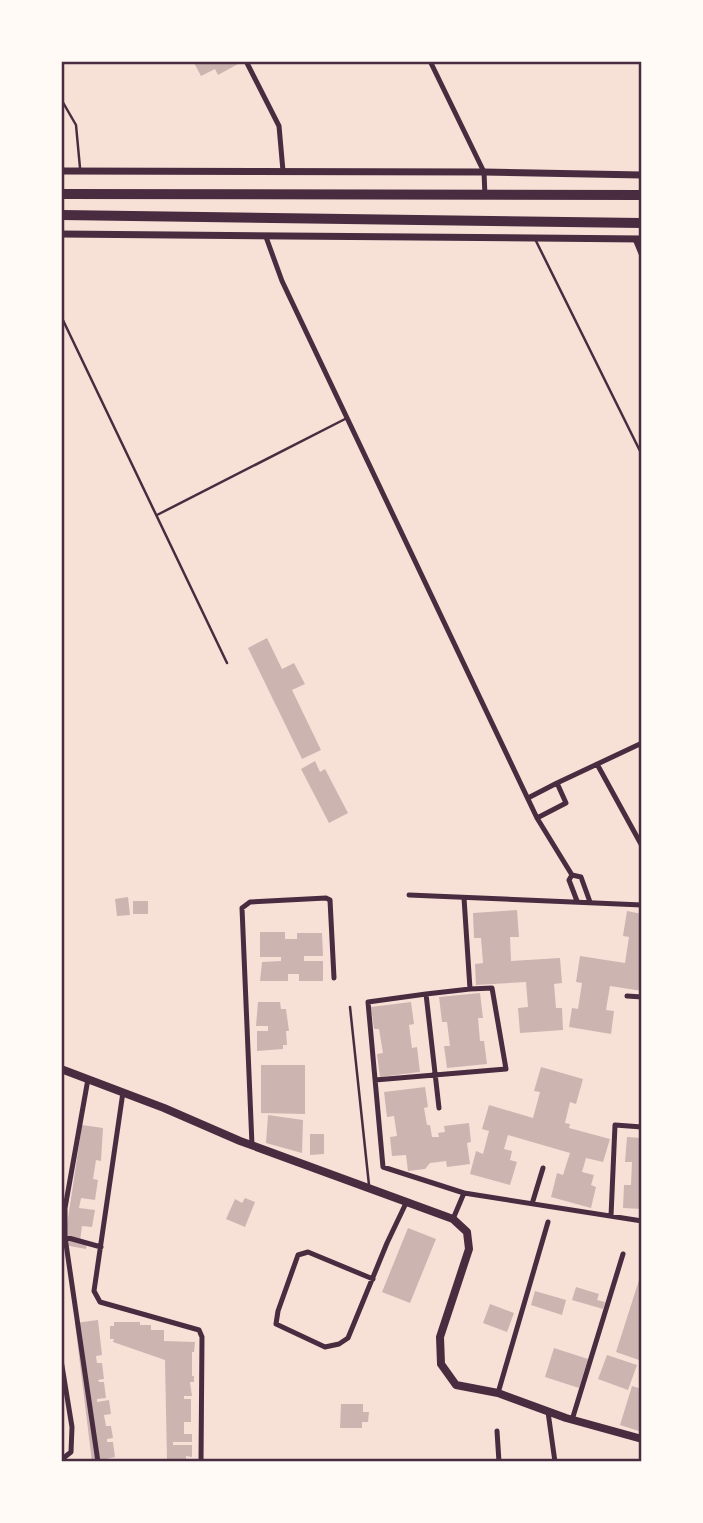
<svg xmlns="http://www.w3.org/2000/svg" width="703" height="1523" viewBox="0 0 703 1523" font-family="'Archivo Narrow',sans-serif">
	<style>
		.building { fill: #ccb4b1 }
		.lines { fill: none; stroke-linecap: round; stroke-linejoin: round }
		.service { stroke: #4a2c40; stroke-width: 2.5 }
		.minor { stroke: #4a2c40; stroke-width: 5 }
		.tertiary { stroke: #4a2c40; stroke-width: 7 }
		.secondary { stroke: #4a2c40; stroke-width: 8 }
		.trunk { stroke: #4a2c40; stroke-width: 10 }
		.neatline { fill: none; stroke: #4a2c40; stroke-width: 2.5 }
	</style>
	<rect width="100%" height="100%" fill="#f7e1d7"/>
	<path class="building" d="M193,61H237L238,64L218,75L215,69L201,76Z
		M267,638L282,669L294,663L305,684L292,690L321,750L302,759L248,648Z
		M315,761L320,772L325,769L348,813L329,823L301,769Z
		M128,897L130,915L117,916L115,899Z
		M133,901H148V914H133Z
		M517,910L519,937H510L511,961L560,958L562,983L554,984L556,1008H562L563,1030L520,1033L518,1008L528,1007L526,982L476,985L475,964L483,963L481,938H474L473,913Z
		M627,911L642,914V991L610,986L606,1010L614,1011L611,1034L569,1027L572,1008L578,1009L582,983L576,982L580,956L625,963L629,937L623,936Z
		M260,932H285V939H297V933H322L323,956H304V961H323V981H299V974H288V981H260L262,962L281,961V957H260Z
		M480,993L483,1018H478L480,1041H484L487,1064L447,1068L444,1046H450L447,1022H442L439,997Z
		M258,1002H280L281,1009H286L289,1031H286L287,1045H283V1049L257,1051V1031H268V1026H256Z
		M411,1002L414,1024L409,1025L412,1048L417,1047L420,1072L380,1077L377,1054L383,1053L379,1029H374L371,1007Z
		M261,1065H305V1114L261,1113Z
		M541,1067L583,1079L576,1104L570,1102L565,1123L570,1124L569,1128L610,1139L603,1162L586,1158L582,1172L594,1175L591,1185L596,1187L591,1208L551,1197L557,1173L563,1175L570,1153L508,1135L504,1149L512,1151L510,1160L517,1162L510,1185L470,1174L476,1151L483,1154L489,1131L482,1129L489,1105L533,1118L540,1092L534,1091Z
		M425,1087L428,1107L424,1108L427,1125H430L432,1137H439L438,1133L445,1132L444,1126L469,1123L471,1142L467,1143L470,1164L447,1167L446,1161L430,1163L425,1169L408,1171L406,1155L392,1156L390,1137L397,1136L394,1116L387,1117L384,1092Z
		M268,1115L303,1120L302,1153L266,1143Z
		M82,1125L103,1128L101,1161L96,1160L93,1179L98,1180L95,1200L81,1198L79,1208L95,1210L92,1227L82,1226L80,1241L87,1242L86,1249L64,1245Z
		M310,1134H324V1154L310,1155Z
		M627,1137L642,1138V1209L623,1208L624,1185H631L632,1162H625Z
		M245,1198L255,1202L245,1227L226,1219L235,1199L242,1203Z
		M408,1228L436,1239L410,1303L382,1292Z
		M641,1274L642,1353L639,1360L616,1352Z
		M576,1287L599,1294L597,1300L605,1302L603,1309L572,1300Z
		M535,1291L566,1300L562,1315L531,1305Z
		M490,1304L514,1313L507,1332L483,1323Z
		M98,1320L102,1355L96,1356L97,1363H102L104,1379L98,1380L99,1382H104L106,1398L97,1399V1402L109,1400L111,1414L104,1415L106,1426H111L113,1438L107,1439V1442H113L115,1457L106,1459V1462H92L75,1323Z
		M114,1322H140V1325H151V1330H164V1341L195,1342L194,1352H192V1376H194V1382H190L192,1396H184V1399H191V1422H184V1434H192V1442H173V1445H192V1457L186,1456V1462H167L165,1360L113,1342L114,1339H110V1326H114Z
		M554,1348L588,1359L579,1388L545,1377Z
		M607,1355L637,1365L628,1390L598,1379Z
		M632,1386L642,1389V1432L620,1425Z
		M341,1404H363V1412H369L368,1422H362V1428H340Z"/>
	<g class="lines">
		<path class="service" d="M61,99L76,125L80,168
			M61,148L63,169
			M536,241L642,455
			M61,316L227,663
			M157,515L347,418
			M350,1007L369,1185"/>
		<path class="minor" d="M246,61L279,126L283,171
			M430,61L484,172L485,196
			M266,237L282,281L537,818L572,875
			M635,239L642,256
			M597,764L642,846
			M528,798L557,783
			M537,818L566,803L557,783L642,743
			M409,895L642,905
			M577,901L569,880L572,875L581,877L590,902
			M426,994L368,1002L383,1167L464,1193L453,1219
			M627,996L642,997
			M88,1079L65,1208V1237L98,1462
			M375,1080L506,1069L492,988L470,989
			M123,1092L94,1291L100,1302L199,1330L202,1337L201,1462
			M439,1108L426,994L470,989L464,898
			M252,1145L242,908L250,902L326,898L330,900L334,978
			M464,1193L642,1221
			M532,1204L543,1168
			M611,1216L615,1125L642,1127
			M65,1237L101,1247
			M373,1279L308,1252L298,1255L278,1311L276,1324L325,1347L339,1344L348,1338L387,1243L407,1201
			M61,1360L72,1427L71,1452L61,1460
			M498,1393L548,1222
			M548,1412L555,1462
			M572,1420L623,1254
			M497,1431L499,1462"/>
		<path class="tertiary" d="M61,171L484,172L642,175
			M61,234L642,239"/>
		<path class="secondary" d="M61,1069L164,1108L240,1141L453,1219L467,1232L469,1249L440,1337L441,1364L456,1385L498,1393L566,1418L642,1439"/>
		<path class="trunk" d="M61,194L642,195
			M61,215L642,223"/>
	</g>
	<rect width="703" height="1523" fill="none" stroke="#fffaf5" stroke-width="126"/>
	<rect x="63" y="63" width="577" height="1397" class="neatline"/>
</svg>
